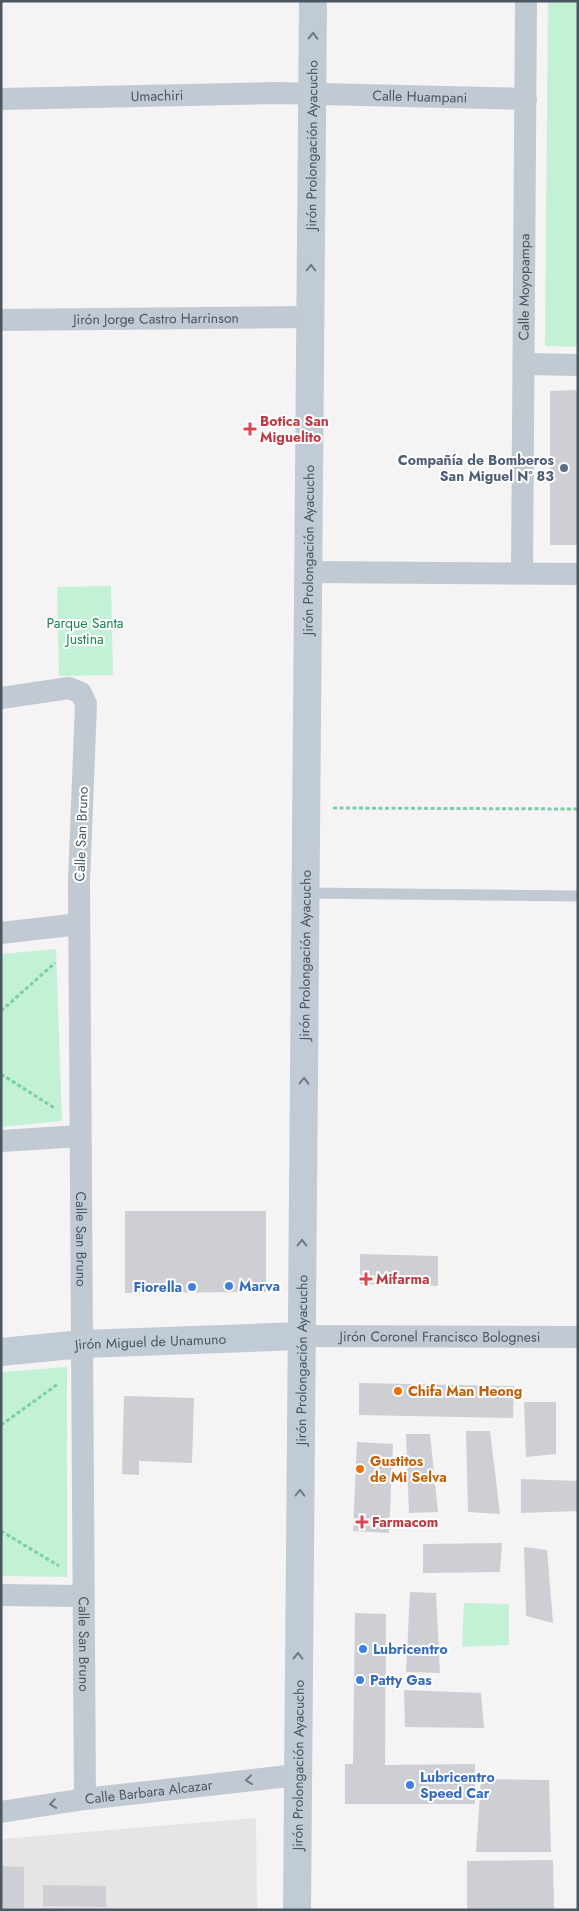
<svg xmlns="http://www.w3.org/2000/svg" width="579" height="1911" viewBox="0 0 579 1911" font-family="Jost,sans-serif">
	<style>
		.education { fill: #e6e4e5 }
		.green { fill: #c3f1d5 }
		.building { fill: #cdcfd5 }
		.lines { fill: none; stroke-linecap: round; stroke-linejoin: round }
		.path { stroke: #7ad0a6; stroke-width: 3; stroke-dasharray: 4 2.5; stroke-linecap: butt }
		.lane { stroke: #c1cad2; stroke-width: 11 }
		.street { stroke: #c1cad2; stroke-width: 22 }
		.secondary { stroke: #c1cbd6; stroke-width: 28 }
		.oneway { stroke: #6e7984 }
		.oneway2 { stroke: #6e7983 }
		.health-dot { fill: #e0444e; stroke: #fff; stroke-width: 2 }
		.service-dot { fill: #5c6f8a; stroke: #fff; stroke-width: 2 }
		.shop-dot { fill: #3f7fe0; stroke: #fff; stroke-width: 2 }
		.food-dot { fill: #e8710a; stroke: #fff; stroke-width: 2 }
		.labels { text-anchor: middle; dominant-baseline: central; stroke-width: 4; stroke-linejoin: round; paint-order: stroke }
		.street-label { font-size: 14px; fill: #4a5661; stroke: #fff }
		.health-label { font-size: 14px; font-weight: bold; fill: #be3a42; stroke: #fff; text-anchor: start }
		.service-label { font-size: 14px; font-weight: bold; fill: #4e5e75; stroke: #fff; text-anchor: end }
		.park-label { font-size: 14px; fill: #17864f; stroke: #fff }
		.shop-label { font-size: 14px; font-weight: bold; fill: #366cbe; stroke: #fff; text-anchor: start }
		.food-label { font-size: 14px; font-weight: bold; fill: #c56008; stroke: #fff; text-anchor: start }
	</style>
	<rect width="100%" height="100%" fill="#f5f3f3"/>
	<path class="education" d="M256,1818L257,1910H1V1839Z"/>
	<path class="green" d="M548,1H578V347L545,346Z
		M111,586L113,675L59,676L57,587Z
		M56,949L62,1121L1,1127V954Z
		M67,1367V1577L1,1576V1372Z
		M464,1603L509,1604V1645L462,1647Z"/>
	<path class="building" d="M578,390V545H550V391Z
		M125,1211H266V1292L125,1293Z
		M360,1254L438,1256V1286L360,1284Z
		M359,1383L514,1386L513,1418L359,1415Z
		M124,1396L194,1398L192,1463L139,1461V1475L122,1474Z
		M524,1402H556V1454L526,1457Z
		M466,1431H490L500,1514L468,1512Z
		M406,1434H430L438,1512L409,1513Z
		M357,1442L393,1444L389,1533L353,1531Z
		M521,1479L578,1481V1511L521,1513Z
		M502,1543L500,1572L423,1573V1544Z
		M524,1547L547,1550L553,1623L526,1616Z
		M410,1592L436,1593L440,1673L406,1672Z
		M355,1613L386,1614L385,1765L475,1764V1804H345V1764H353Z
		M404,1690L481,1693L484,1728L405,1727Z
		M481,1779L549,1780L551,1852H476Z
		M553,1860L554,1910H467V1861Z
		M1,1866L24,1867V1908H1Z
		M43,1885L106,1886V1907L43,1906Z"/>
	<g class="lines">
		<path class="path" d="M333,808L578,809
			M1,1011L55,963
			M1,1074L56,1109
			M1,1425L58,1384
			M1,1531L59,1566"/>
		<path class="lane" d="M306,893L578,896"/>
		<g class="street">
			<path id="s1" d="M1,99L277,93L526,99"/>
			<path id="s2" d="M1,320L311,317"/>
			<path d="M524,364L578,365"/>
			<path d="M309,572L578,574"/>
			<path id="s3" d="M522,573L526,1"/>
			<path id="s4" d="M1,698L69,688L81,693L86,704L79,881L85,1799"/>
			<path d="M1,933L79,924"/>
			<path d="M1,1141L80,1136"/>
			<path id="s5" d="M301,1336L578,1337"/>
			<path d="M1,1595L83,1596"/>
			<path id="s6" d="M1,1812L85,1799L297,1775"/>
		</g>
		<g class="secondary">
			<path id="s7" d="M1,1352L82,1344L301,1336"/>
			<path id="s8" d="M297,1910L313,1"/>
		</g>
	</g>
	<defs><path id="oneway-chevron" d="M-2-3.5L2.5 0L-2 3.5" fill="none" stroke-width="1.6" stroke-linecap="round" stroke-linejoin="round" transform="scale(1.25)"/></defs>
	<g class="oneway">
		<use href="#oneway-chevron" transform="translate(313 36) rotate(-89)"/>
		<use href="#oneway-chevron" transform="translate(311 268) rotate(-90)"/>
		<use href="#oneway-chevron" transform="translate(304 1081) rotate(-89)"/>
		<use href="#oneway-chevron" transform="translate(302 1243) rotate(-89)"/>
		<use href="#oneway-chevron" transform="translate(300 1493) rotate(-89)"/>
		<use href="#oneway-chevron" transform="translate(298 1656) rotate(-89)"/>
	</g>
	<g class="oneway2">
		<use href="#oneway-chevron" transform="translate(249 1780) rotate(173)"/>
		<use href="#oneway-chevron" transform="translate(53 1804) rotate(171)"/>
	</g>
	<g class="health-dot">
		<path d="M247.5 421.5h5v5h5v5h-5v5h-5v-5h-5v-5h5z"/>
		<path d="M363.5 1271.5h5v5h5v5h-5v5h-5v-5h-5v-5h5z"/>
		<path d="M359.5 1514.5h5v5h5v5h-5v5h-5v-5h-5v-5h5z"/>
	</g>
	<circle class="service-dot" cx="564" cy="468" r="5"/>
	<g class="shop-dot">
		<circle cx="229" cy="1286" r="5"/>
		<circle cx="192" cy="1287" r="5"/>
		<circle cx="363" cy="1649" r="5"/>
		<circle cx="360" cy="1680" r="5"/>
		<circle cx="410" cy="1785" r="5"/>
	</g>
	<g class="food-dot">
		<circle cx="398" cy="1391" r="5"/>
		<circle cx="360" cy="1469" r="5"/>
	</g>
	<g class="labels">
		<g class="street-label">
			<text stroke="none"><textPath href="#s1" startOffset="156">Umachiri</textPath></text>
			<text stroke="none"><textPath href="#s1" startOffset="419">Calle Huampani</textPath></text>
			<text stroke="none"><textPath href="#s8" startOffset="1765">Jirón Prolongación Ayacucho</textPath></text>
			<text stroke="none"><textPath href="#s3" startOffset="286">Calle Moyopampa</textPath></text>
			<text stroke="none"><textPath href="#s2" startOffset="155">Jirón Jorge Castro Harrinson</textPath></text>
			<text stroke="none"><textPath href="#s8" startOffset="1360">Jirón Prolongación Ayacucho</textPath></text>
			<text transform="translate(81 834) rotate(-88)">Calle San Bruno</text>
			<text stroke="none"><textPath href="#s8" startOffset="955">Jirón Prolongación Ayacucho</textPath></text>
			<text stroke="none"><textPath href="#s4" startOffset="629">Calle San Bruno</textPath></text>
			<text stroke="none"><textPath href="#s5" startOffset="139">Jirón Coronel Francisco Bolognesi</textPath></text>
			<text stroke="none"><textPath href="#s7" startOffset="150">Jirón Miguel de Unamuno</textPath></text>
			<text stroke="none"><textPath href="#s8" startOffset="550">Jirón Prolongación Ayacucho</textPath></text>
			<text stroke="none"><textPath href="#s4" startOffset="1034">Calle San Bruno</textPath></text>
			<text stroke="none"><textPath href="#s8" startOffset="145">Jirón Prolongación Ayacucho</textPath></text>
			<text stroke="none"><textPath href="#s6" startOffset="149">Calle Barbara Alcazar</textPath></text>
		</g>
		<g class="health-label">
			<text x="260" y="421">Botica San<tspan x="260" dy="16">Miguelito</tspan></text>
			<text x="376" y="1279">Mifarma</text>
			<text x="372" y="1522">Farmacom</text>
		</g>
		<g class="service-label">
			<text x="554" y="460">Compañía de Bomberos<tspan x="554" dy="16">San Miguel Nº 83</tspan></text>
		</g>
		<g class="park-label">
			<text x="85" y="623">Parque Santa<tspan x="85" dy="16">Justina</tspan></text>
		</g>
		<g class="shop-label">
			<text x="239" y="1286">Marva</text>
			<text x="182" y="1287" text-anchor="end">Fiorella</text>
			<text x="373" y="1649">Lubricentro</text>
			<text x="370" y="1680">Patty Gas</text>
			<text x="420" y="1777">Lubricentro<tspan x="420" dy="16">Speed Car</tspan></text>
		</g>
		<g class="food-label">
			<text x="408" y="1391">Chifa Man Heong</text>
			<text x="370" y="1461">Gustitos<tspan x="370" dy="16">de Mi Selva</tspan></text>
		</g>
	</g>
	<rect width="579" height="1911" fill="none" stroke="#4a5661" stroke-width="5"/>
</svg>
